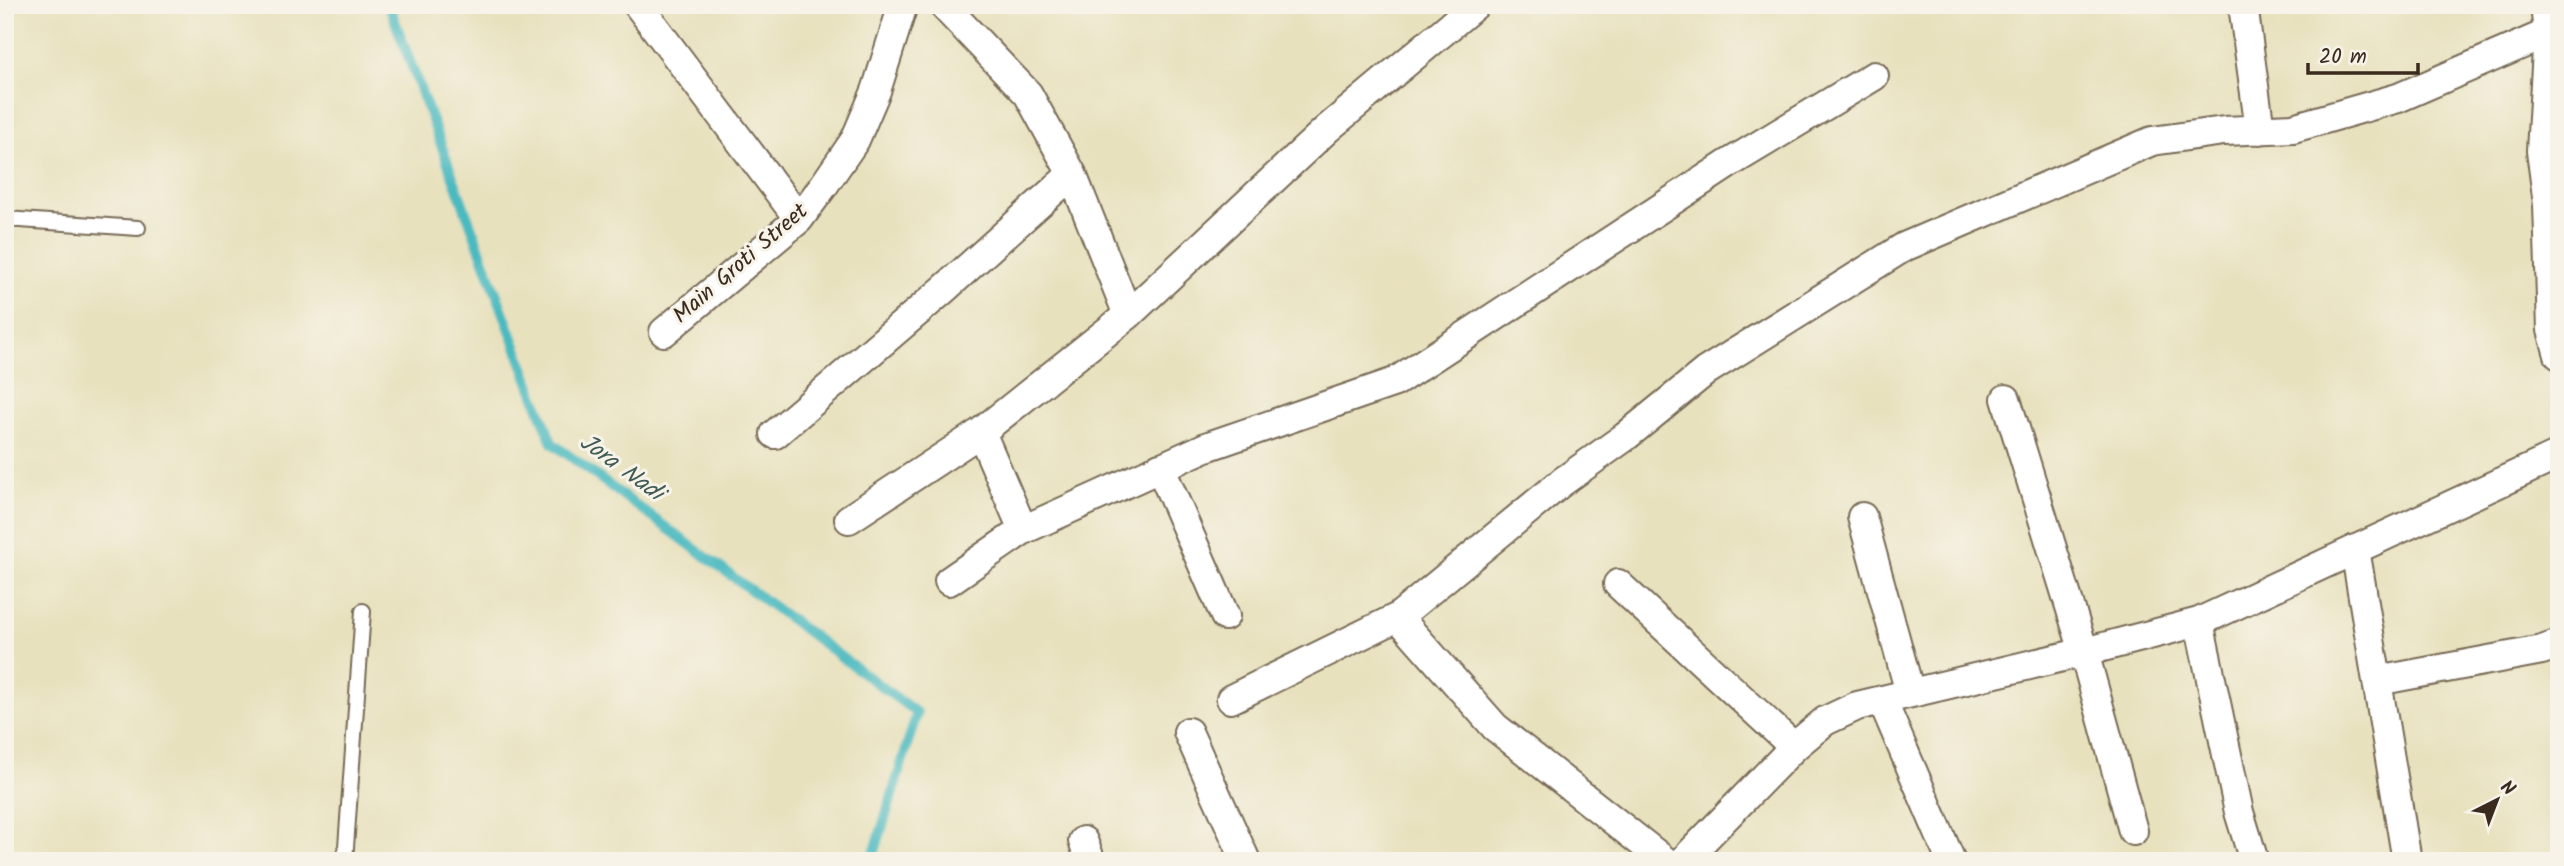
<svg xmlns="http://www.w3.org/2000/svg" width="2564" height="866" viewBox="0 0 2564 866" font-family="Kalam,sans-serif">
	<style>
		.lines { fill: none; stroke-linecap: round; stroke-linejoin: round }
		.stream { stroke: #4bbac0; stroke-width: 10 }
		.service-casing { stroke: #786a56; stroke-width: 18 }
		.minor-casing { stroke: #786a56; stroke-width: 32 }
		.service { stroke: #fff; stroke-width: 14 }
		.minor { stroke: #fff; stroke-width: 28 }
		.labels { text-anchor: middle; dominant-baseline: central; stroke-width: 6; stroke-linejoin: round; paint-order: stroke }
		.street-label { font-size: 23px; fill: #3b2a1e; stroke: #f7f3e8 }
		.water-label { font-size: 24px; font-style: italic; fill: #415c57; stroke: #f7f3e8 }
	</style>
	<rect width="100%" height="100%" fill="#f7f3e8"/>
	<filter id="ink" filterUnits="userSpaceOnUse"><feTurbulence type="fractalNoise" baseFrequency=".0143" numOctaves="2"/><feDisplacementMap in="SourceGraphic" scale="14" xChannelSelector="R" yChannelSelector="G"/><feConvolveMatrix kernelMatrix="1 2 1 2 8 2 1 2 1" color-interpolation-filters="sRGB"/></filter>
	<filter id="wash" filterUnits="userSpaceOnUse"><feTurbulence type="fractalNoise" baseFrequency=".00686" numOctaves="4" result="noise"/><feDisplacementMap in="SourceGraphic" scale="28" xChannelSelector="R" yChannelSelector="G"/><feGaussianBlur stdDeviation="1.57" result="paint"/><feColorMatrix in="noise" values="0 0 0 0 0 0 0 0 0 0 0 0 0 0 0 0 0 1.4 0 .05"/><feComposite in="paint" operator="in"/></filter>
	<g filter="url(#wash)">
		<rect width="100%" height="100%" fill="#e8e1be"/>
		<g class="lines">
			<path class="stream" d="M389,5L552,443L917,713L872,861"/>
		</g>
	</g>
	<g filter="url(#ink)">
		<g class="lines">
			<defs>
				<path id="service" d="M5,219L138,228
					M345,861L363,611"/>
				<path id="minor" d="M638,5L799,219
					M943,5L1028,94L1072,174L1128,315
					M2243,5L2260,130
					M2545,5L2548,33L2541,151L2548,204L2552,330L2559,355
					M664,332L799,219L824,185L855,140L876,91L903,5
					M2006,399L2084,652L2133,831
					M981,432L1023,530
					M775,434L943,290L1072,174
					M1160,467L1225,616
					M1862,517L1910,693
					M849,519L981,432L1128,315L1327,129L1475,5
					M2355,549L2407,861
					M949,581L1023,530L1206,447L1395,382L1728,164L1874,76
					M1618,584L1794,747
					M1398,617L1495,727L1665,861
					M2199,622L2239,812L2254,861
					M2377,681L2542,650L2559,644
					M1231,699L1398,617L1562,482L1625,437L1706,371L1904,247L2152,141L2224,131L2293,128L2398,98L2548,33
					M1882,700L1951,861
					M1188,732L1246,861
					M1083,841L1091,861
					M1683,861L1794,747L1825,721L1857,706L2084,652L2199,622L2559,455"/>
			</defs>
			<use href="#service" class="service-casing"/>
			<use href="#minor" class="minor-casing"/>
			<use href="#service" class="service"/>
			<use href="#minor" class="minor"/>
		</g>
	</g>
	<g class="labels">
		<g class="street-label">
			<text transform="translate(741 264) rotate(-41)">Main Groti Street</text>
		</g>
		<g class="water-label">
			<text transform="translate(621 468) rotate(36)">Jora Nadi</text>
		</g>
	</g>
	<rect width="2564" height="866" fill="none" stroke="#f7f3e8" stroke-width="28"/>
	<g transform="translate(2497 800) rotate(42)" stroke="#f7f3e8" stroke-width="5" paint-order="stroke">
	<path d="M0-5L12 26L0 18L-12 26Z" fill="#3b2a1e"/>
	<text y="-10" font-size="19" font-weight="bold" text-anchor="middle" fill="#3b2a1e">N</text>
	</g>
	<path d="M2308 63v10h110v-10" fill="none" stroke="#3b2a1e" stroke-width="3.5"/>
	<text x="2319" y="63" font-size="21" fill="#3b2a1e" stroke="#f7f3e8" stroke-width="5" paint-order="stroke">20 m</text>
</svg>
